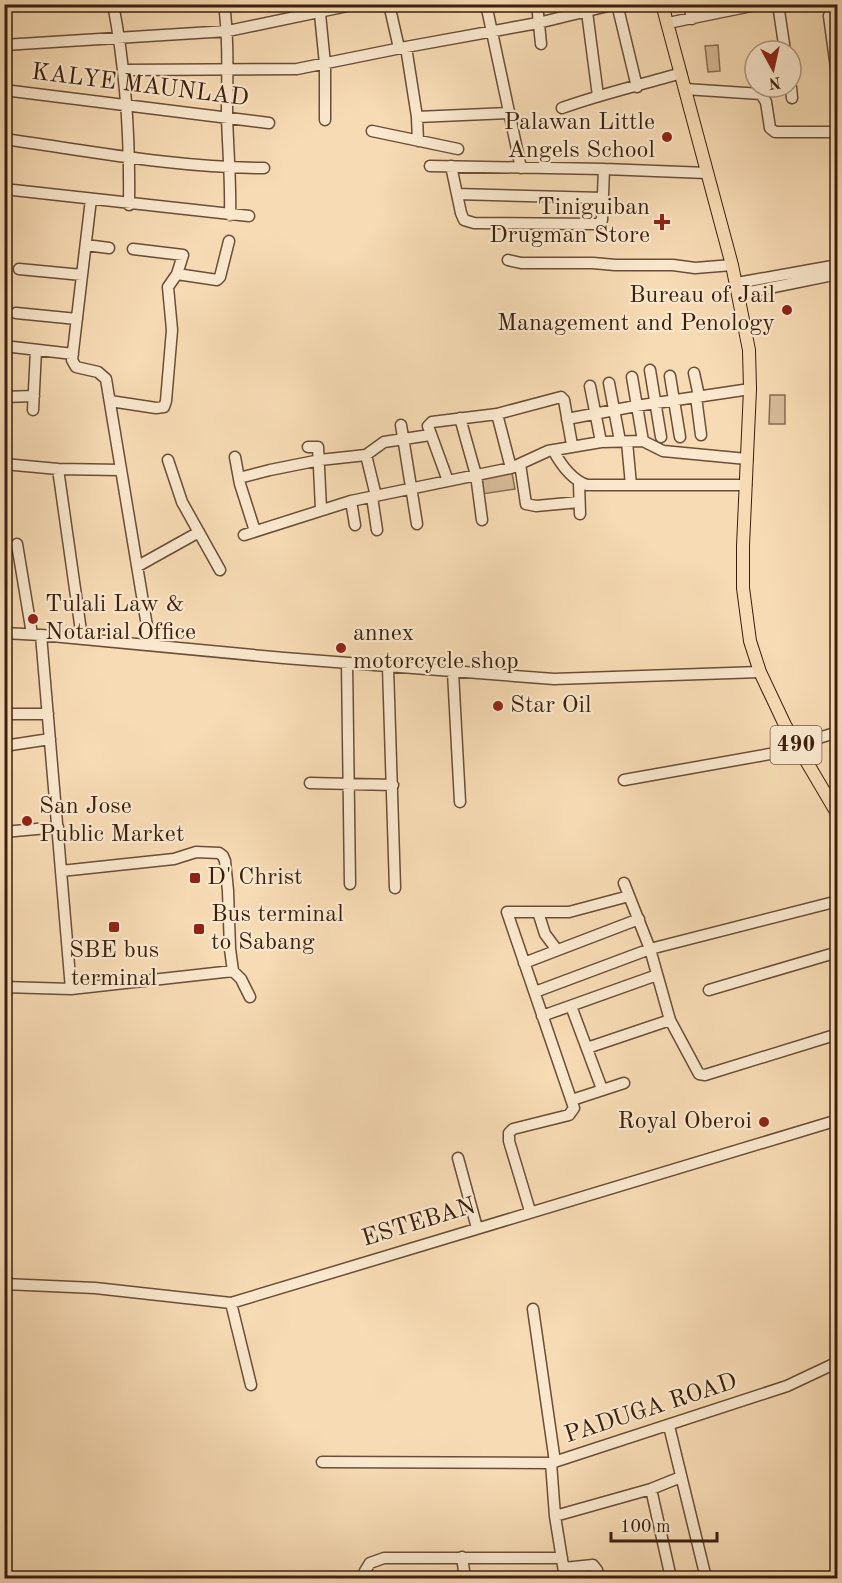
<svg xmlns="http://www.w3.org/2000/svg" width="842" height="1583" viewBox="0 0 842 1583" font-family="'Old Standard TT',serif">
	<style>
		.green { fill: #d7bb98; stroke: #896d52; stroke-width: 1.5 }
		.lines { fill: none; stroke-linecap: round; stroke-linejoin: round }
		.minor-casing { stroke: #6a4e37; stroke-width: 13 }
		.major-casing { stroke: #3b1f0d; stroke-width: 14 }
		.minor { stroke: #fae8ce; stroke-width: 10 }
		.major { stroke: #f7dbb4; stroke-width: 12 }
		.poi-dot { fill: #8f2418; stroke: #fae8ce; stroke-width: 2 }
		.labels { text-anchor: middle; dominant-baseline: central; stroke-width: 4.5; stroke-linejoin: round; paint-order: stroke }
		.shield { fill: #fae8ce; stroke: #745b47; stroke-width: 1.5 }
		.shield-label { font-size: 22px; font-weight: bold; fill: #3b1f0d }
		.street-label { font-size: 24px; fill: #3b1f0d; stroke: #fae8ce }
		.poi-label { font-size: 24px; fill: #3b1f0d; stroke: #fae8ce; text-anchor: start }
	</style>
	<rect width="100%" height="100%" fill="#f7dbb4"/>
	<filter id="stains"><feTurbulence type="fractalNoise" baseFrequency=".00333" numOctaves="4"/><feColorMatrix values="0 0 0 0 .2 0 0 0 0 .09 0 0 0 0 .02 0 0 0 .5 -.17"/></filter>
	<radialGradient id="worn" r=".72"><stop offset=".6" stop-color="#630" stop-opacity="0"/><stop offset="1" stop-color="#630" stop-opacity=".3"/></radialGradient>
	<path class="green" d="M718,45L720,71L708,72L705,46Z
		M770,395H785V424H769Z
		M512,473L515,489L482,494L479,478Z"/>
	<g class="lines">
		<defs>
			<path id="minor" d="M113,4C126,71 130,137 129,205
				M224,4C229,42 227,79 227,117C228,149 231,182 230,215
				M389,4L399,48
				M486,4L521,168
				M537,4L541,44
				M617,4L637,87
				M689,4L692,19
				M778,4L785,51
				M838,5L832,8L829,16L838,82
				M587,12L598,96
				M320,14L325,64V120
				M668,23L761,4
				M4,45L228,31L357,4
				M406,47L417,117L418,141
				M124,70L297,69L406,47L538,23L616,4
				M791,87L792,98
				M685,89L761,94L766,102L770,128L775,132H832L838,129
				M4,90L269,123
				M562,108C601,94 641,85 681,73
				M417,117L509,113
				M372,131L458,149
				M4,139C90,151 177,168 264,168
				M430,166L604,169L707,173
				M451,166L461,213L464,220L474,223L598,224L602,220L604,169
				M4,189L249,216
				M457,194L603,198
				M91,199L72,360L76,367L98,372L106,379L150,644
				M86,245L109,248
				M508,260L521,263H593L615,265H673L695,268L732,265
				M19,269L82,275
				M177,274L217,280L220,277L229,241
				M737,283L838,265
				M740,294L838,274
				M16,313L77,319
				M4,346L73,354
				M650,370L661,437
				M694,373L699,396
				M670,376L680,437
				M632,377L643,441
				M609,383L620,441
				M590,386L601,442
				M4,397L34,396
				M696,397L701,435
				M110,401L156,408L164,407L166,401L172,330L168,287L177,274L183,255L133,249
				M33,410L36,350
				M497,414L511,468
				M460,418L476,475L482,520
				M567,419L636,406L750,389
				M401,425L417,524
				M627,442L631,485
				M308,447H318L321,509
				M553,450C560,463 572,480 587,485H746
				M366,455L376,496
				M235,457L240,484L255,531
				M168,460L182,502L220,570
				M4,464L58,469L121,470
				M520,464L526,504L536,506L579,502
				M58,469L82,638
				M239,478L270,470L320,460L366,455L384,442L430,435
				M448,481L428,426L432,422L497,414L561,397L564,400L572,445
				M579,483L580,514
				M372,497L377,530
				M351,501L355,525
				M244,535L351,501L511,468L548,451L601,442L643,441L663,451L747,459
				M17,544L32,634
				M138,566L199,532
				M4,633L41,635L284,658L554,679L760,672
				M41,635L71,989
				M347,663L350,884
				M388,667L395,888
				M453,672L460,802
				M4,714H48
				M796,745L838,732
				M4,746L50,739
				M624,780L798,749
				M310,783L393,785
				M4,832L58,827
				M624,883L650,949L670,1020L699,1074L705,1075L838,1034
				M538,912L545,934L557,950
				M524,963L639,919
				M233,971L241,979L250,997
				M4,987L71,989L233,971L230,949L228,891L225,861L223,856L219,853L196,852L174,859L61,871
				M709,990L838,952
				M535,992L650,949L838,901
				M571,1006L602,1089
				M542,1016L657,975
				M587,1048L670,1020
				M572,1100L624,1083
				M458,1158L477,1228
				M530,1211L509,1141V1133L513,1129L569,1115L574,1108L507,912H569L629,896
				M4,1284L95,1288L231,1303L838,1120
				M231,1303L251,1385
				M533,1309L555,1462
				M669,1426L706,1578
				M322,1462L551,1463L787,1386L838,1362
				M551,1463L555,1516L565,1578
				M651,1489L671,1578
				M555,1516L651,1489L681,1477
				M462,1557L465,1578
				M564,1568L593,1565L597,1570L599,1578
				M366,1578L365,1571L370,1563L384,1558H562
				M689,1578L705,1576"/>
			<path id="major" d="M662,4L732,265L749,350L750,389L743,546V588L750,641L760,672L785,725L838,815"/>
		</defs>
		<use href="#minor" class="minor-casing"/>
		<use href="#major" class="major-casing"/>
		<use href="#minor" class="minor"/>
		<use href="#major" class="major"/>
	</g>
	<g class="poi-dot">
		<circle cx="667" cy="137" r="6"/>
		<path d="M659 213h6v6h6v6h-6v6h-6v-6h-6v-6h6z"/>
		<circle cx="787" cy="310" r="6"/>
		<circle cx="33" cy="619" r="6"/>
		<circle cx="341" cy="648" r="6"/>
		<circle cx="498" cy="706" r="6"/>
		<circle cx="27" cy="821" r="6"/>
		<rect x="189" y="872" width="12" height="12" rx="3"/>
		<rect x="108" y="921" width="12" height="12" rx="3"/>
		<rect x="193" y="923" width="12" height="12" rx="3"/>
		<circle cx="764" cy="1122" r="6"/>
	</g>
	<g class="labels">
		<rect class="shield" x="770.5" y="726" width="51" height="38" rx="4.5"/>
		<g class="shield-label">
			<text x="796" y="745">490</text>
		</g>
		<g class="street-label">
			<text transform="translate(140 86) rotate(7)">KALYE MAUNLAD</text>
			<text transform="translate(419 1223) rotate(-17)">ESTEBAN</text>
			<text transform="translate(651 1409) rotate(-18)">PADUGA ROAD</text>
		</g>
		<g class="poi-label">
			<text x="655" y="123" text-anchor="end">Palawan Little<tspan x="655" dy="28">Angels School</tspan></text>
			<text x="650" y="208" text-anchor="end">Tiniguiban<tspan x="650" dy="28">Drugman Store</tspan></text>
			<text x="775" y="296" text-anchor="end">Bureau of Jail<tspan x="775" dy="28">Management and Penology</tspan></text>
			<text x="45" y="605">Tulali Law &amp;<tspan x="45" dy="28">Notarial Office</tspan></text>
			<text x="353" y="634">annex<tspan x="353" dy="28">motorcycle shop</tspan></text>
			<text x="510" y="706">Star Oil</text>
			<text x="39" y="807">San Jose<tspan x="39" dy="28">Public Market</tspan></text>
			<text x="207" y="878">D' Christ</text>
			<text x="211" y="915">Bus terminal<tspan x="211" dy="28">to Sabang</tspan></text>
			<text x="114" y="951" text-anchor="middle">SBE bus<tspan x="114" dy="28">terminal</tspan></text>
			<text x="752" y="1122" text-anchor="end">Royal Oberoi</text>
		</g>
	</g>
	<rect width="842" height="1583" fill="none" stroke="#f7dbb4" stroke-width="24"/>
	<rect x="6" y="6" width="830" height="1571" fill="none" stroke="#3b1f0d" stroke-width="3"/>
	<rect x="12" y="12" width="818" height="1559" fill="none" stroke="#3b1f0d" stroke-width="1.5"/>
	<g transform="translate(773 69) rotate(172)"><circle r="28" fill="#fae8ce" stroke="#ae9881" stroke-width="1.5"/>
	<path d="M0-4.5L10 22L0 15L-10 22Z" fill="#8f2418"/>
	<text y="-9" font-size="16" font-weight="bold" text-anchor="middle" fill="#3b1f0d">N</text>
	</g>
	<path d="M611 1532v9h106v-9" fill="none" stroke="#3b1f0d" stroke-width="3"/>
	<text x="620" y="1532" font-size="18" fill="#3b1f0d" stroke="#fae8ce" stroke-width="4.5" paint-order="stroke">100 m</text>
	<rect width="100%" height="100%" filter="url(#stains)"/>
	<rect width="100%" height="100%" fill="url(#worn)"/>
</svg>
